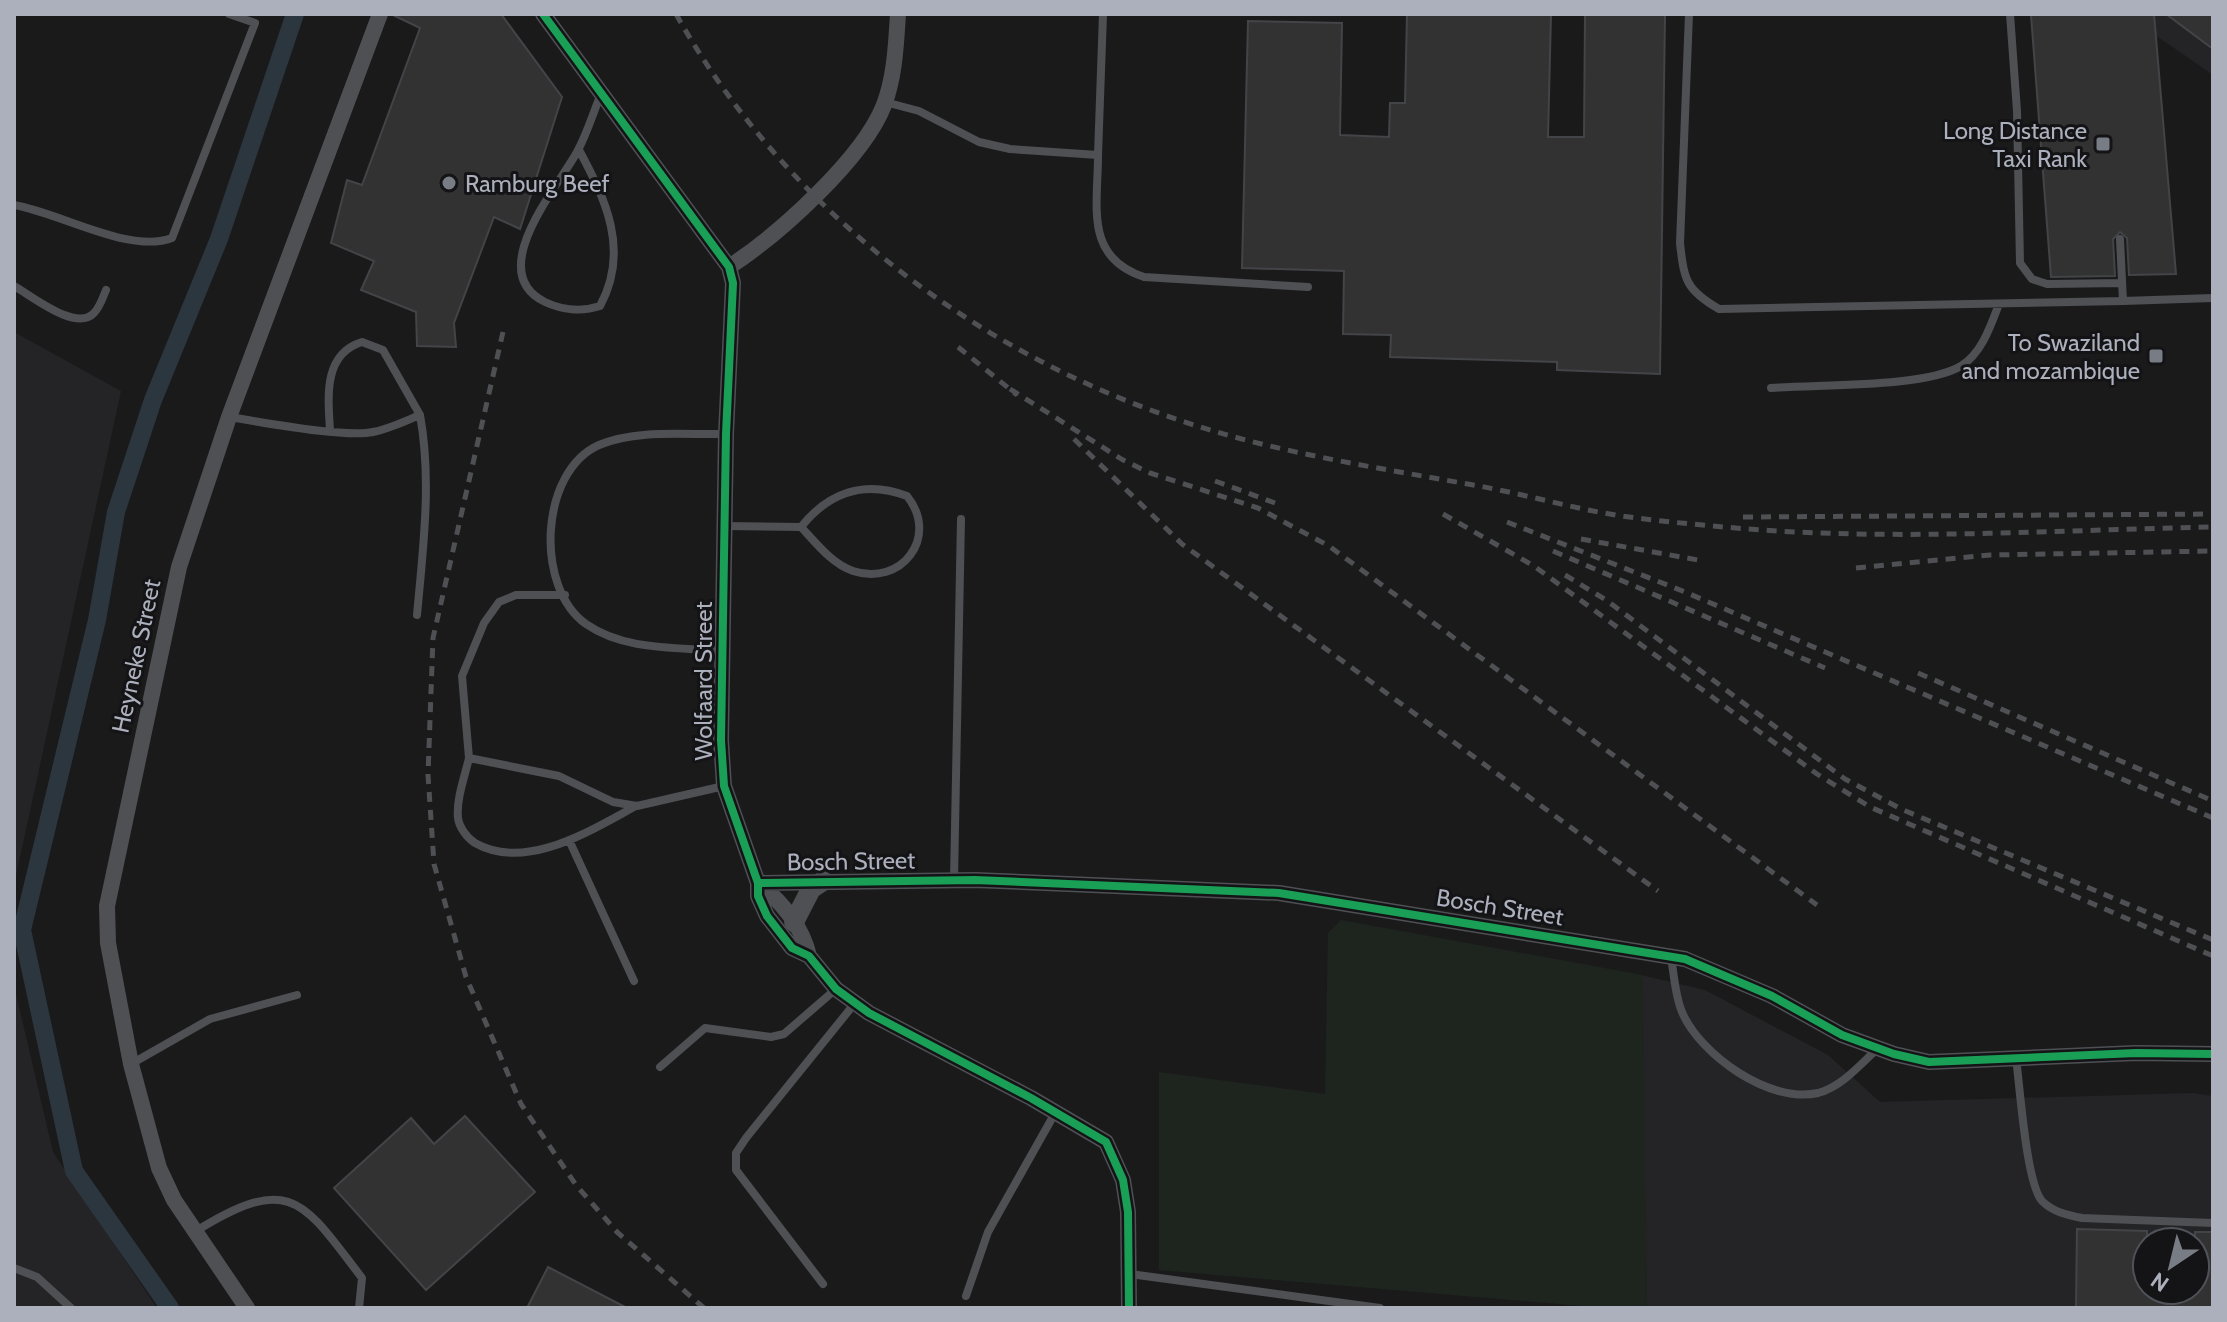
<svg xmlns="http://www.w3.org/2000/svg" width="2227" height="1322" viewBox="0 0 2227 1322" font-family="Cabin,sans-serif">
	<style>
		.built { fill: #242427; fill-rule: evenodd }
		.green { fill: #1e251f }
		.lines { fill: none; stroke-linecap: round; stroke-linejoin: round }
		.canal { stroke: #2c363e; stroke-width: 18 }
		.building { fill: #323233; stroke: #434447; stroke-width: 2 }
		.service { stroke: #4e5054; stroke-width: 8 }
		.minor { stroke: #4e5054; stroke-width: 16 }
		.tertiary { stroke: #4e5054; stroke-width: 20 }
		.rail { stroke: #4e5053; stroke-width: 5; stroke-dasharray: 10 8; stroke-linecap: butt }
		.cycleway-casing { stroke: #141417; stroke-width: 13 }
		.cycleway { stroke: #1a9f57; stroke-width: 8 }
		.poi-dot { fill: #787c84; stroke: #141417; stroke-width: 3 }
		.labels { text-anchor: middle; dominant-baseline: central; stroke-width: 6; stroke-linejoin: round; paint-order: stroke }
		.poi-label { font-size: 24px; fill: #abb0bc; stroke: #141417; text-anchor: end }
		.street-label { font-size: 24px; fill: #abb0bc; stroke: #141417 }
	</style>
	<rect width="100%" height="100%" fill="#1a1a1b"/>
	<path class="built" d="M2125,14H2213V75Z
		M14,332L121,391L14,885Z
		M1641,975L1705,990L1828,1055L1880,1102L2193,1093L2213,1096V1308H1647ZM2147,1242H2195V1290H2147Z
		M14,985L53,1152L157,1308H14Z"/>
	<path class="green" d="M1341,920L1643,975L1647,1308H1605L1159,1270V1072L1325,1094L1328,933Z"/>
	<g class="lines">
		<path class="canal" d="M170,1308L74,1171L22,930L97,620L116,512L153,400L219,239L295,14"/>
	</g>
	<path class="building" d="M391,14H501L562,97L520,229L494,217L454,323L456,347L417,346L416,312L361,290L374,261L331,243L347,180L362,185L420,28Z
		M1407,14H1551L1548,137H1584L1585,14H1665L1660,374L1557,370V362L1390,357L1391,335L1343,334L1344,271L1242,268L1248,21L1342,23L1340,135L1389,137L1390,103H1405Z
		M2154,14L2176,274L2129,275L2127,238L2120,232L2113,239L2115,276L2051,277L2031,15Z
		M2166,14H2213V49Z
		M465,1116L535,1192L426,1290L334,1188L411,1118L434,1144Z
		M2077,1229L2147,1231V1290H2195V1232H2213V1308H2076Z
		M548,1267L627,1308H527Z"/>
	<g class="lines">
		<path class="service" d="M1689,14L1680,243C1684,280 1686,290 1719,309L2123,301
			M2010,14L2017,111L2020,263L2032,279L2047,284L2122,283
			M885,102L919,111L979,142L1010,149L1098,155L1103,14
			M579,150C606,200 630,251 600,306C582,312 562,310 545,302C483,272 558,187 577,152C587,134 593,113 601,94
			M1098,155C1098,207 1084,257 1144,277L1308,287
			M14,205C61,213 129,254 172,238L255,23L229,14
			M2120,239L2123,301L2213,298
			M14,286C32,296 76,332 94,313C100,307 103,297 106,290
			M1771,388C1818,384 1924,388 1961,366C1982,353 1991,325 1999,304
			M229,417C262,422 344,438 373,432C389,429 405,421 420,415L383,350L362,342C323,354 328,397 330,430
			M724,526L801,527C816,543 832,564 853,571C901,587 940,537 907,496C865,480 829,492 801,527
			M565,595H516L499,602L484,623L462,676L469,758L559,776L613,802L637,806L724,786
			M417,615C423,549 432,480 420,415
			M721,651C676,647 625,651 586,624C534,587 540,471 599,445C637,429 686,435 726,434
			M469,758C465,776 456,799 458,818C459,827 467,838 475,843C526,872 591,830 636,806
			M569,840L634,981
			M954,880L961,519
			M1671,957C1674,974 1675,996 1682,1012C1700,1055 1770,1104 1818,1093C1841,1087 1860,1065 1877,1049
			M2016,1058C2020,1087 2026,1182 2042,1201C2053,1212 2067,1215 2082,1218L2213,1223
			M131,1064L210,1019L297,995
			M660,1067L705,1028L771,1037L784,1034L836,989
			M196,1231C291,1172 303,1201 362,1278L359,1308
			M14,1268L37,1277L71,1308
			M1130,1274L1380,1308
			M823,1284L736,1170V1153L746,1138L855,1003
			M966,1296L988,1232L1055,1113"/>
		<path class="minor" d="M543,14L729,267L733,283L726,434L721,740L724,786L758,883V896L767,916L792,948L809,956L836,989L869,1013L1031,1098L1106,1142L1123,1180L1128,1212L1129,1308
			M729,267C778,235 863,159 884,105C895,76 896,44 898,14
			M758,883L975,880L1279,893L1685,959L1772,996L1842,1035L1894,1054L1929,1062L2136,1053L2213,1054
			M758,883C782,902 802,926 809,956
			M247,1308L174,1200L159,1168L131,1064L108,943L107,906L179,567L229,417L380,14"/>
		<path class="tertiary" d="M794,922L811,889L823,881"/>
		<path class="rail" d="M676,14C787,212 980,357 1194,425C1281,453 1373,467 1462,483C1505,490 1546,501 1588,510C1632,519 1680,523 1724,527C1886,542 2051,530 2213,527
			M503,332L433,638L428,775L434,864L466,977L521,1104L576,1185L617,1232L704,1308
			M958,347L1017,395
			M1010,389L1123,460L1150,473L1258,508L1329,546L1817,905
			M1074,439L1182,544L1658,891
			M1215,481L1275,503
			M1443,514L1534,566L1817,774L1870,807L2213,956
			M1743,517L2213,514
			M1507,522L1685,592L2213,818
			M1581,539L1698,560
			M1553,551L1825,668
			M1856,568L1990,555L2213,551
			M1565,575L1606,600L1845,779L1901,809L2213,940
			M1918,673L2213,801"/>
		<defs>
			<path id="cycleway" d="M543,14L729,267L733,283L726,434L721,740L724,786L758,883V896L767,916L792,948L809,956L836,989L869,1013L1031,1098L1106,1142L1123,1180L1128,1212L1129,1308
				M758,883L975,880L1279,893L1685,959L1772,996L1842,1035L1894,1054L1929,1062L2136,1053L2213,1054"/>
		</defs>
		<use href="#cycleway" class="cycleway-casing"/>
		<use href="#cycleway" class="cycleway"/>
	</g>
	<g class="poi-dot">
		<rect x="2095" y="136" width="16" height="16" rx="4"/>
		<circle cx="449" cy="183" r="8"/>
		<rect x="2148" y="348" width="16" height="16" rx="4"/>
	</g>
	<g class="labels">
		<g class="poi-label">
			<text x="2087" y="130">Long Distance<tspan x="2087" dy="28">Taxi Rank</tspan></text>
			<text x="465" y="183" text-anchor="start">Ramburg Beef</text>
			<text x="2140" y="342">To Swaziland<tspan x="2140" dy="28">and mozambique</tspan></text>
		</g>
		<g class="street-label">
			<text transform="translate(136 656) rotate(-78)">Heyneke Street</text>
			<text transform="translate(703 681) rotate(-90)">Wolfaard Street</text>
			<text transform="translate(851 861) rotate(-1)">Bosch Street</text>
			<text transform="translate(1500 907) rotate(9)">Bosch Street</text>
		</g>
	</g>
	<rect width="2227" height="1322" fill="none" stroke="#abb0bc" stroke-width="32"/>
	<g transform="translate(2171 1266) rotate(215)"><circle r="38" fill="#141417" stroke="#505259" stroke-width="2"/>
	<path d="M0-6L14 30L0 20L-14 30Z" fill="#787c84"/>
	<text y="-12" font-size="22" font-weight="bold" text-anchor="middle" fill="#abb0bc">N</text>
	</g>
</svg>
